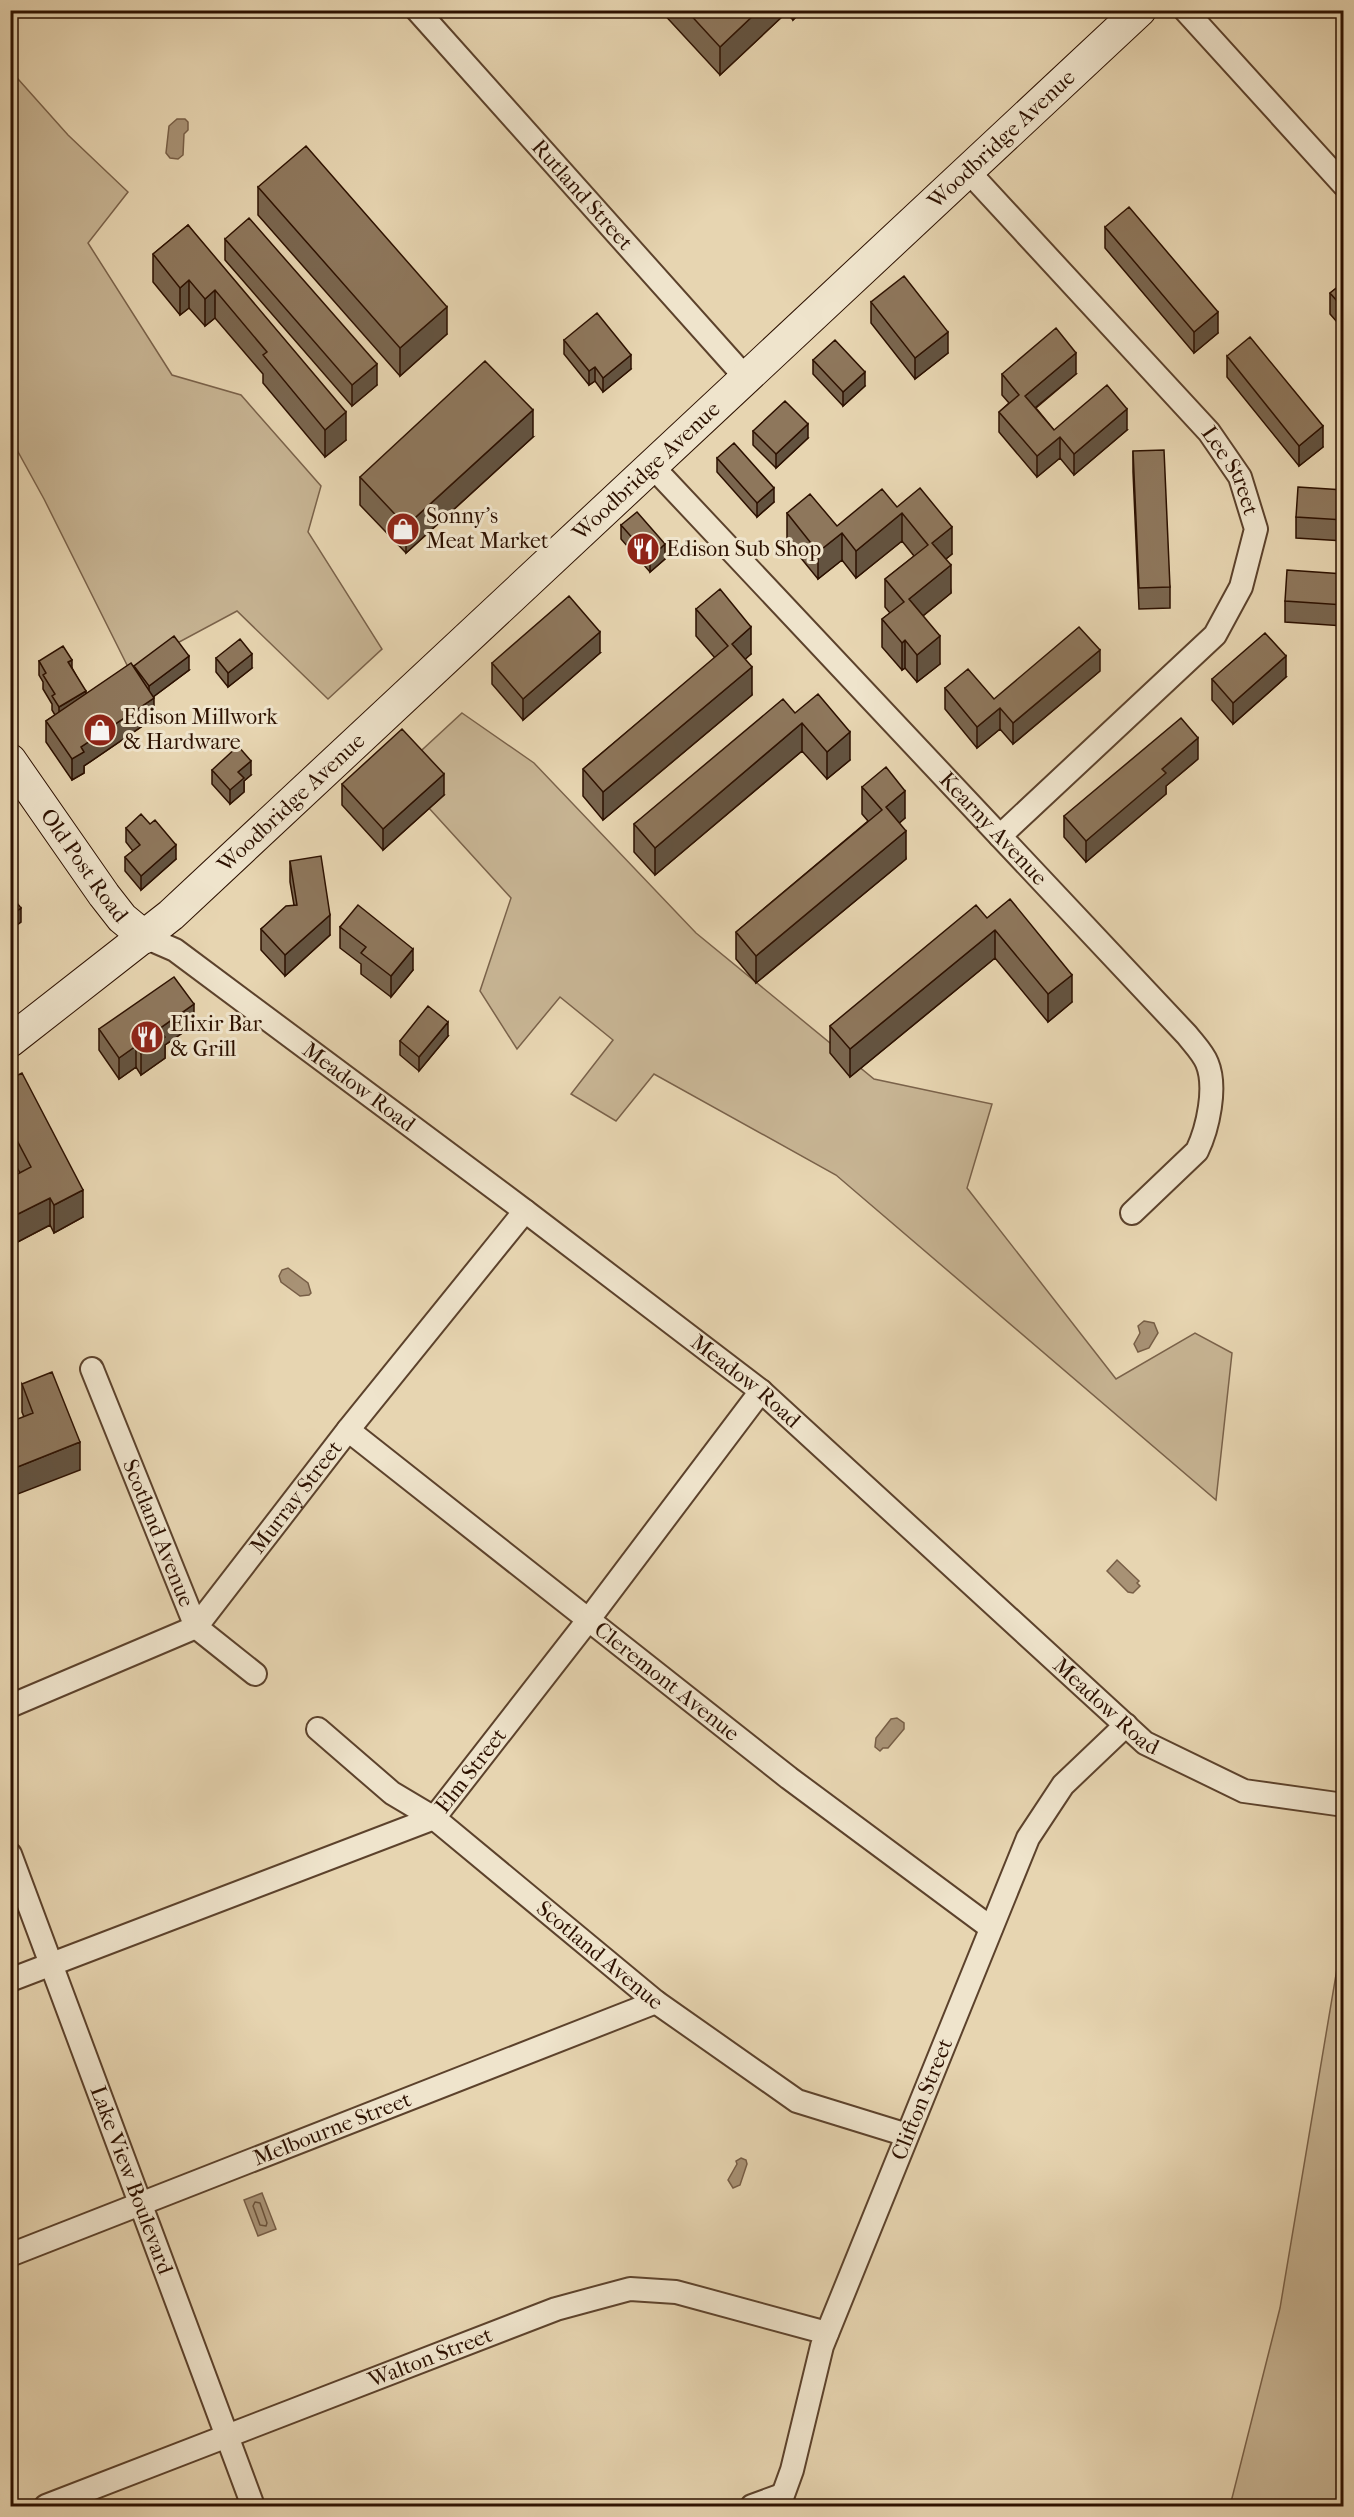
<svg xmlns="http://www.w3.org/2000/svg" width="1354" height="2517" viewBox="0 0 1354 2517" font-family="'IM FELL French Canon',serif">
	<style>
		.green { fill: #c7b493; stroke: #7a624a; stroke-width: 1.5 }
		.water { fill: #a89275; stroke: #775e46; stroke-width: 1.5 }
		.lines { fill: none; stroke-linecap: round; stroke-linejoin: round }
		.shore { stroke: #6a523a; stroke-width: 1.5 }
		.street-casing { stroke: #5c422c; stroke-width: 26 }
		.secondary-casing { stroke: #2d1100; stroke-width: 34 }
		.street { stroke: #efe4cc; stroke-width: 22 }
		.secondary { stroke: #efe4cc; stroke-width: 32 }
		.wall { fill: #7a664f; stroke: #2d1100; stroke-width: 1.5 }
		.shaded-wall { fill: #635340; stroke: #2d1100; stroke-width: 1.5 }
		.building { fill: #8e775c; stroke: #2d1100; stroke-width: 1.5 }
		.labels { text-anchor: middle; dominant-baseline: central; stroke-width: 6; stroke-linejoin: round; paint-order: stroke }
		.street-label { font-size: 22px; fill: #2d1100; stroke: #efe4cc }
		.poi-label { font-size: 22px; fill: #2d1100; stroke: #efe4cc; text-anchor: start }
	</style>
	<rect width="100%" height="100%" fill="#e7d5b1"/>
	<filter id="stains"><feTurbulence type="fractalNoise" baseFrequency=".00333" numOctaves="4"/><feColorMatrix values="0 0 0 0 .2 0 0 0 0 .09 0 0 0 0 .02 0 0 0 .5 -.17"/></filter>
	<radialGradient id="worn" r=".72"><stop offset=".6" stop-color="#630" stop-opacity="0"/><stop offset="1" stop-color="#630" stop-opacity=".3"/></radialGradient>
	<path class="green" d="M10,70L68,135L128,192L88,243L172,375L241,395L321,486L308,532L382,649L328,699L237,611L129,669L44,499L11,439Z
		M462,713L534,763L696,933L874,1079L992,1104L967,1188L1116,1379L1195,1333L1232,1353L1216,1500L836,1175L654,1074L616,1121L571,1094L613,1040L560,997L517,1049L480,991L511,898L397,773Z
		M1343,1933V2506H1230L1280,2308Z"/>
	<path class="water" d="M177,119H185L188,122V130L184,134L183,155L178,159L170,158L166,153L169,126Z
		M288,1268L308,1283L311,1293L309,1295L300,1296L281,1282L279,1276L282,1270Z
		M1144,1321L1154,1323L1158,1333L1149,1348L1138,1352L1134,1344L1140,1333L1138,1326Z
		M1117,1560L1139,1581L1137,1583L1140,1586L1133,1593L1128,1592L1107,1571Z
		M897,1718L904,1723V1729L888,1748H883L880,1751L875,1747L876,1738L891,1719Z
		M741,2158L746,2160L747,2164L740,2185L733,2188L728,2180L737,2164L736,2161Z
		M262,2193L276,2229L258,2236L244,2200Z"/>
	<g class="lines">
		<path class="shore" d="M255,2202L260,2203L267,2223L266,2226L260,2225L253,2206Z"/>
		<defs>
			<g id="street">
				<path id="s1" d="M417,10L746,378"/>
				<path d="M1185,10L1344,185"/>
				<path id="s2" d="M968,171L1209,432L1240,477L1256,529L1241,587L1215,635L1000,836"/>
				<path id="s3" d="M652,466L1187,1035C1194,1044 1203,1053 1207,1063C1217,1087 1208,1128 1197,1151L1132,1213"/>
				<path id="s4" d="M145,937L175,950L525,1211L761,1391L1145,1743L1244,1791L1344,1805"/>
				<path id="s5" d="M92,1369L196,1627L255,1674"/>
				<path id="s6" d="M348,1430L789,1778L991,1928"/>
				<path id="s7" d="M10,1706L196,1627L348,1430L525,1211"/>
				<path id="s8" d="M318,1729L392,1793L434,1818L656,2002L797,2101L907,2135"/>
				<path id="s9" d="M10,1854L253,2506"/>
				<path id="s10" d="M10,1980L434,1818L589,1619L761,1391"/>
				<path id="s11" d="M10,2255L656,2002"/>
				<path id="s12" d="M46,2506L556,2309L630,2289L676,2292L827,2333"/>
				<path d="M752,2506L782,2495"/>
				<path id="s13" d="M779,2506L792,2470L822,2346L1028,1838L1063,1785L1126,1725"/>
			</g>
			<g id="secondary">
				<path id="s14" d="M10,760L104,895L122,918L145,937"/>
				<path id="s15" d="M10,1041L171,915L1140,10"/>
			</g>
		</defs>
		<use href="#street" class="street-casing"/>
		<use href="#secondary" class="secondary-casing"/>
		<use href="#street" class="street"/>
		<use href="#secondary" class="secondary"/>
	</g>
	<path class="wall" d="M660,10H803L793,20L786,13L720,75Z
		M258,187L447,334L400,376L258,215Z
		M188,225L346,440L325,457L263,383V374L215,318L205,326L189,308L180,315L153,282V254Z
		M1105,227L1218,333L1194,353L1105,248Z
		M225,239L377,385L352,406L225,260Z
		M1344,282V330L1330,314V293Z
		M871,302L948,353L915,379L871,323Z
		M564,340L631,369L603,392L595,381L589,385L564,354Z
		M1227,356L1323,447L1299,466L1227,377Z
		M813,360L865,386L843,406L813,374Z
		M1002,374H1076L1036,408L1054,430H1127L1074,475L1060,458L1037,477L999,432V412L1009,403L1002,395Z
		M753,431L808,438L776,468L753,445Z
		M533,437L406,553L360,505V477Z
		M1133,451L1170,587V608L1139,609L1133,472Z
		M717,458L774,502L757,517L717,472Z
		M1344,490V541L1296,538V517Z
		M897,507L952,554L946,559L951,593L923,616L940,664L917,682L905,668L902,670L882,647V619L890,613L885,607V579L914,556L902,541L856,578L842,560L818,579L787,541V513L837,526Z
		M621,525L665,559L650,572L621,539Z
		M1344,574V626L1285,622V601Z
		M696,609L751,654L745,659L752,695L603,820L583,796V769L715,658L696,636Z
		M600,653L523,720L492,684V663Z
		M216,658L252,668L228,687L216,672Z
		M39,661L72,668L86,694L134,669V666L189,670L153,697L154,718L84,766V773L72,780L46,742V721L55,715L52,710V704L43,689V682L39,675Z
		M1100,671L1013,744L1000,729L977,748L945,709V688L994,699Z
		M1286,677L1233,724L1212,700V679Z
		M795,713L850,760L827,779L802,751L655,875L634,852V824Z
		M1198,759L1166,786V794L1086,862L1064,837V816Z
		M212,770L251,775L244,781V792L230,804L212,784Z
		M342,784L444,795L383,850L342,805Z
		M862,787L905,818L899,823L906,859L756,983L736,959V932L868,821L862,814Z
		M126,828L176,859L141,890L125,871V857L133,851L126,842Z
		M290,861L330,935L285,976L261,950V929L294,905L290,882Z
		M987,918L1072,1002L1048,1022L995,958L850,1077L830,1053V1026Z
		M340,927L413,970L391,997L361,974V964L340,948Z
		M194,1025L165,1045V1058L141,1075L136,1067L119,1079L99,1050V1029Z
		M448,1036L419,1071L400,1055V1041Z
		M10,1079L83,1217L54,1233L50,1225L10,1246V1178L20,1173L10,1155Z
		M22,1384L80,1470L24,1417L22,1412Z"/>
	<path class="shaded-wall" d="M759,10H786V13L720,75V47Z
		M793,10H803L793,20Z
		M189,280V308L180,315V288Z
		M215,290V318L205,326V299Z
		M447,307V334L400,376V348Z
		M1218,312V333L1194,353V332Z
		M948,332V353L915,379V358Z
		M1076,353V374L1025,416V396Z
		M631,355V369L603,392V378Z
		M377,364V385L352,406V385Z
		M595,367V381L589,385V371Z
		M865,372V386L843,406V392Z
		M1127,409V430L1074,475V454Z
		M533,410V437L406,553V526Z
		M346,412V440L325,457V430Z
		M808,424V438L776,468V454Z
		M1323,426V447L1299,466V446Z
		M1060,437V458L1037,477V456Z
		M774,488V502L757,517V503Z
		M902,513V541L856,578V551Z
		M952,527V554L932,570V543Z
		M842,533V560L818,579V552Z
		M665,544V559L650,572V558Z
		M951,565V593L909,627V599Z
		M751,627V654L732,671V644Z
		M600,632V653L523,720V699Z
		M940,636V664L917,682V655Z
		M905,640V668L902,670V643Z
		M1100,650V671L1013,744V723Z
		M252,654V668L228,687V673Z
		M189,656V670L149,700V686Z
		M1286,656V677L1233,724V703Z
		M72,660V674L68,662Z
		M752,667V695L603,820V792Z
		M86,691V705L59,721V707Z
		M154,698V718L84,766V773L72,780V759L81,747Z
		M1000,708V729L977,748V727Z
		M802,723V751L655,875V848Z
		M850,732V760L827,779V752Z
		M1198,738V759L1166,786V794L1086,862V841L1162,769Z
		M251,761V775L244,781V792L230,804V790L238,772Z
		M444,774V795L383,850V829Z
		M905,791V818L886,835V807Z
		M906,831V859L756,983V956Z
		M176,845V859L141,890V876Z
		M21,908V922L10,930V916Z
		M330,915V935L285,976V955Z
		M995,930V958L850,1077V1049Z
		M413,949V970L391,997V976Z
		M1072,975V1002L1048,1022V994Z
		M194,1004V1025L165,1045V1058L141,1075V1054L159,1029Z
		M448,1022V1036L419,1071V1057Z
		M136,1046V1067L119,1079V1058Z
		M83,1190V1217L54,1233V1205Z
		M50,1198V1225L10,1246V1218Z
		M80,1442V1470L10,1497V1470Z"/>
	<path class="building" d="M686,10H759L720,47Z
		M306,146L447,307L400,348L258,187Z
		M1129,207L1218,312L1194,332L1105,227Z
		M249,218L377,364L352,385L225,239Z
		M188,225L346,412L325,430L263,355L267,352L215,290L205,299L189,280L180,288L153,254Z
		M904,276L948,332L915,358L871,302Z
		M1344,282V309L1330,293Z
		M597,313L631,355L603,378L595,367L589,371L564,340Z
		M1056,328L1076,353L1025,396L1054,430L1107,385L1127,409L1074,454L1060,437L1037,456L999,412L1019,395L1002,374Z
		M1250,337L1323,426L1299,446L1227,356Z
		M835,340L865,372L843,392L813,360Z
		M485,361L533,410L406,526L360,477Z
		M785,401L808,424L776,454L753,431Z
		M734,443L774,488L757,503L717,458Z
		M1164,450L1170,587L1139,588L1133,451Z
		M1298,487L1344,490V520L1296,517Z
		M920,488L952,527L932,543L951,565L909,599L940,636L917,655L905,640L902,643L882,619L904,602L885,579L928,545L902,513L856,551L842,533L818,552L787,513L810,494L837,526L882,489L897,507Z
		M637,512L665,544L650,558L621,525Z
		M1287,570L1344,574V605L1285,601Z
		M720,589L751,627L732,644L752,667L603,792L583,769L728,646L696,609Z
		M569,596L600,632L523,699L492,663Z
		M1079,627L1100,650L1013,723L1000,708L977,727L945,688L968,669L994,699Z
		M1265,633L1286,656L1233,703L1212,679Z
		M174,636L189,656L149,686L134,666Z
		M240,639L252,654L228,673L216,658Z
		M63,646L72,660L68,662L86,691L59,707L52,696L55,694L43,675L46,673L39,661Z
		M131,663L154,698L81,747L84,752L72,759L46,721Z
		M818,694L850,732L827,752L802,723L655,848L634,824L783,699L795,713Z
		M1181,718L1198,738L1162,769L1166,773L1086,841L1064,816Z
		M402,729L444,774L383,829L342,784Z
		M238,746L251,761L238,772L244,778L230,790L212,770Z
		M886,767L905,791L886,807L906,831L756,956L736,932L882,810L862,787Z
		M141,814L150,824L155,820L176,845L141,876L125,857L140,845L126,828Z
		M321,856L330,915L285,955L261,929L286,906L297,905L290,861Z
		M10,894L21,908L10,916Z
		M1010,899L1072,975L1048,994L995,930L850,1049L830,1026L976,905L987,918Z
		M358,905L413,949L391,976L361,953L366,947L340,927Z
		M174,977L194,1004L159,1029L165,1037L141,1054L136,1046L119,1058L99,1029Z
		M428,1006L448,1022L419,1057L400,1041Z
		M22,1073L83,1190L54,1205L50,1198L10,1218V1178L31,1167L10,1127V1079Z
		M52,1372L80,1442L10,1470V1422L33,1413L22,1384Z"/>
	<defs>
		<symbol id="shop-disc" viewBox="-11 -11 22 22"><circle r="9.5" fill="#8f2418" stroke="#efe4cc"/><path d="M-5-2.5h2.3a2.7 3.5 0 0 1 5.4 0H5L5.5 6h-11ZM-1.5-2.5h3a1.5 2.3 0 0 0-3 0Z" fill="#fff"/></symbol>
		<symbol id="restaurant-disc" viewBox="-11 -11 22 22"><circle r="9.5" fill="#8f2418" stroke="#efe4cc"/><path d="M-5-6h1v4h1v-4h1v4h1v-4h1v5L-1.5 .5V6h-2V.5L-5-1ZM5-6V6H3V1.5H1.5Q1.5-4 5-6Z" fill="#fff"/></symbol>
	</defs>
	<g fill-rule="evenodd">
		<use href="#shop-disc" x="384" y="510" width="38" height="38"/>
		<use href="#restaurant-disc" x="624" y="530" width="38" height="38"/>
		<use href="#shop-disc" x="81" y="711" width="38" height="38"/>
		<use href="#restaurant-disc" x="128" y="1018" width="38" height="38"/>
	</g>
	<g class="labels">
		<g class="street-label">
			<text stroke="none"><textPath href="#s15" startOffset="1341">Woodbridge Avenue</textPath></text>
			<text stroke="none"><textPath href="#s1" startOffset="248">Rutland Street</textPath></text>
			<text stroke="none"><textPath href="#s15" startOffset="855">Woodbridge Avenue</textPath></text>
			<text stroke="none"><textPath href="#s2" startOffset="400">Lee Street</textPath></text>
			<text stroke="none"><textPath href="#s15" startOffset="369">Woodbridge Avenue</textPath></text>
			<text stroke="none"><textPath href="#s3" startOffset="498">Kearny Avenue</textPath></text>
			<text stroke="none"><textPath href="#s14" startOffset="129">Old Post Road</textPath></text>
			<text stroke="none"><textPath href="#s4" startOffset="262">Meadow Road</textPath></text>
			<text stroke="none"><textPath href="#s4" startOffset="748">Meadow Road</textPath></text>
			<text stroke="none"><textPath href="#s7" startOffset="366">Murray Street</textPath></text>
			<text stroke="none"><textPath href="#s5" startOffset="177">Scotland Avenue</textPath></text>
			<text stroke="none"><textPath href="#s6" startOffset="406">Cleremont Avenue</textPath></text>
			<text stroke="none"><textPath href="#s4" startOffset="1234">Meadow Road</textPath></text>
			<text stroke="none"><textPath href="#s10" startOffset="514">Elm Street</textPath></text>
			<text stroke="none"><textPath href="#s8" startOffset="362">Scotland Avenue</textPath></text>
			<text stroke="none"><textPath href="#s13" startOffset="432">Clifton Street</textPath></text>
			<text stroke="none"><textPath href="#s11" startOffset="346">Melbourne Street</textPath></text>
			<text stroke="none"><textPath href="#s9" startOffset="348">Lake View Boulevard</textPath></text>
			<text stroke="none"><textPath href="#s12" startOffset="412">Walton Street</textPath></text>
		</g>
		<g class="poi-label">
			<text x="426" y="516">Sonny's<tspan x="426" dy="25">Meat Market</tspan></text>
			<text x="666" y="549">Edison Sub Shop</text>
			<text x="123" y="717">Edison Millwork<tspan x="123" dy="25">&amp; Hardware</tspan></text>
			<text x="170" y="1024">Elixir Bar<tspan x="170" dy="25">&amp; Grill</tspan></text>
		</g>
	</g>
	<rect width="1354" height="2517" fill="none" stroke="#e7d5b1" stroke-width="36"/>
	<rect x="12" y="12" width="1330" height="2493" fill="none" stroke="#2d1100" stroke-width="3"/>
	<rect x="18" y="18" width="1318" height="2481" fill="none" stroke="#2d1100" stroke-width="1.5"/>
	<rect width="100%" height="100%" filter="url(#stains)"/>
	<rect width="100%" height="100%" fill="url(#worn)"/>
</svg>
